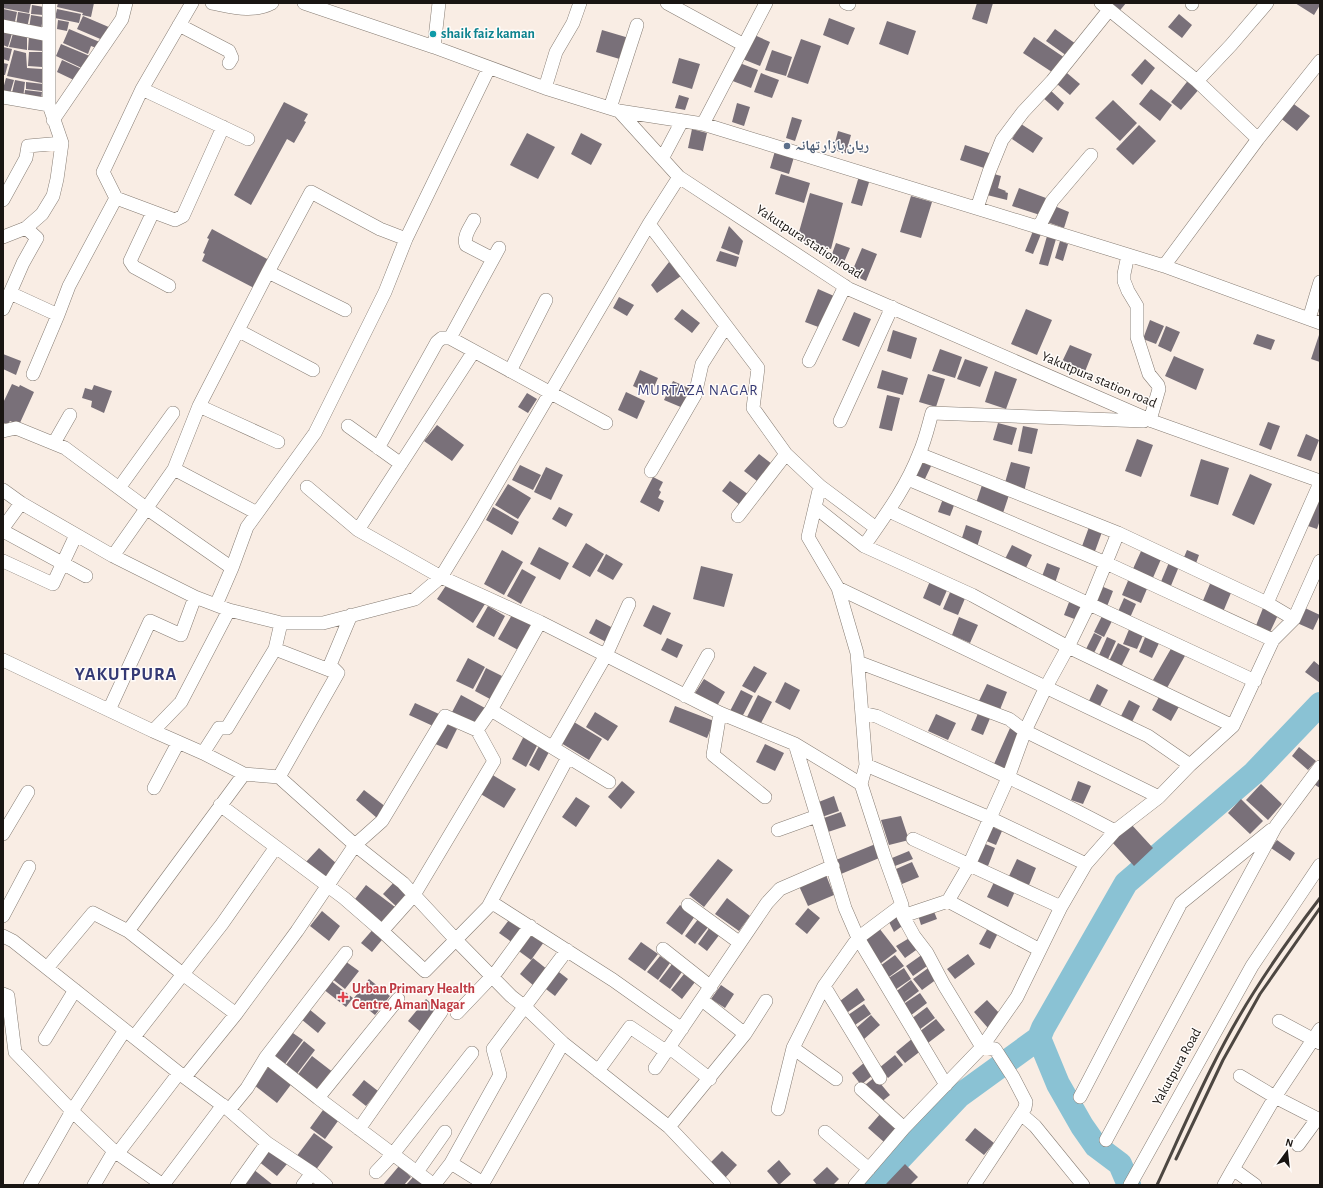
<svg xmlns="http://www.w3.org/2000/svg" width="1323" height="1188" viewBox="0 0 1323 1188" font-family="'Alegreya Sans','Noto Naskh Arabic',sans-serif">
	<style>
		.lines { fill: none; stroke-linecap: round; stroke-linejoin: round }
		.river { stroke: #8ac2d4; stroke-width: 24 }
		.building { fill: #797079 }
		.minor-casing { stroke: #867c73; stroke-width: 14 }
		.minor { stroke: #fff; stroke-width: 13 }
		.rail { stroke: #4d4742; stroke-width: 3 }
		.culture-dot { fill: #0f9aa8; stroke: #fffcfa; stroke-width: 1.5 }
		.service-dot { fill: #5c6f8a; stroke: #fffcfa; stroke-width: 1.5 }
		.health-dot { fill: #e0444e; stroke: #fffcfa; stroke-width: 1.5 }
		.labels { text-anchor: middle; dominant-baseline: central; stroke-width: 3; stroke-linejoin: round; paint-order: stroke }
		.culture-label { font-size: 14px; font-weight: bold; fill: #0d838f; stroke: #fffcfa; text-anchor: start }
		.service-label { font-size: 14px; font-weight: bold; fill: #4e5e75; stroke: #fffcfa; text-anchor: start }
		.street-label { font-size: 14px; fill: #191512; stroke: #fffcfa }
		.health-label { font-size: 14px; font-weight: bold; fill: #be3a42; stroke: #fffcfa; text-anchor: start }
		.neighbourhood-label { font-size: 15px; letter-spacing: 1px; fill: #353a75; stroke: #fffcfa }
		.district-label { font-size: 18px; font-weight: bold; letter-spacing: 1px; fill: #353a75; stroke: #fffcfa }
	</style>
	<rect width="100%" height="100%" fill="#f9ede4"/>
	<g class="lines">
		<path class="river" d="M1039,1038L1058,1084L1082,1126L1096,1146L1120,1164L1129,1185
			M875,1185L959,1096L1039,1038L1043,1028L1126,883L1254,773L1320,704"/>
	</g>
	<path class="building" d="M3,3H31L29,13L3,8Z
		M58,3H94L91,17L82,15L83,13L57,7Z
		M977,3H993L987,24L972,19Z
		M1102,3H1126L1117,14Z
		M1295,3H1320V5L1314,15Z
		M32,5L44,7L43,15L31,14Z
		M3,9L17,12L14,26L3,24Z
		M57,9L81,14L79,23L55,18Z
		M18,12L30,14L27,28L16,26Z
		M1179,14L1192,25L1182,38L1168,27Z
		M31,15L43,17L41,30L29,29Z
		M83,16L111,28L105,41L77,29Z
		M829,18L855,28L848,45L823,35Z
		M58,20L69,22L67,31L57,29Z
		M887,21L916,31L908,55L879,44Z
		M3,27L13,30L8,47L3,45Z
		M69,29L102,43L99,49L91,46L88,54L63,43Z
		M1055,29L1076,44L1067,56L1046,41Z
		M14,30L27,33V50L9,47Z
		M602,30L629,38L623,60L596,52Z
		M750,33L770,42L760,66L740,58Z
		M29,35L44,36L43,51L28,50Z
		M1034,37L1065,58L1055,74L1023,53Z
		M801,39L821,46L808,84L787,77Z
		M61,44L92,57L86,70L56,56Z
		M3,47L12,49L9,61L3,59Z
		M14,50L26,53L27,68L42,69V83L7,76Z
		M772,50L792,57L786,76L765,70Z
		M29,52H43L42,67L28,66Z
		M679,58L700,64L692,89L672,83Z
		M1145,59L1155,68L1142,85L1131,75Z
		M62,60L84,70L78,82L57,72Z
		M737,62L758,70L751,88L730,80Z
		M3,63L8,64L5,75H3Z
		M761,73L779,80L772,98L754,92Z
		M1067,73L1080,84L1070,95L1057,84Z
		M6,78L14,80L9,97L3,95V89Z
		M1190,78L1201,87L1181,110L1171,102Z
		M15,80L25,82L23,98L11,97Z
		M26,82L43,84L42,91L26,89Z
		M1049,89L1064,103L1058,111L1042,97Z
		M1151,89L1172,105L1160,121L1139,104Z
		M25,90L42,92L41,100L24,99Z
		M679,95L689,98L685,110L675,108Z
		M1113,100L1137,123L1120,141L1095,118Z
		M284,102L308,114L304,121L306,122L294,143L287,139L251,205L234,195Z
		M1291,102L1310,116L1297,131L1279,117Z
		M737,103L750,107L744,126L732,122Z
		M792,117L802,120L795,141L786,138Z
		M1021,124L1043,138L1033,153L1012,139Z
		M1139,125L1156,141L1133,165L1116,149Z
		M692,129L707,133L703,151L688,148Z
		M838,131L851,135L846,153L833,150Z
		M527,133L555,147L538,179L510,165Z
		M581,133L602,144L591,165L571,154Z
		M965,145L992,154L987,169L960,160Z
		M775,151L794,157L789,174L770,168Z
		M781,174L810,183L804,203L775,194Z
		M994,174L1001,176L998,188L1006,191L1005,192L1008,193L1007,200L987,195Z
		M859,176L870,179L862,206L851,203Z
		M1019,188L1046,198L1040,215L1012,206Z
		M810,193L843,203L831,249L797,239Z
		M911,196L932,202L921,238L900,232Z
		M1052,205L1069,212L1064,228L1047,222Z
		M729,226L743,241L739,255L721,248Z
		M212,229L269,260L254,288L202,261L205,254L203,253L209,239L207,238Z
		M1033,231L1041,234L1033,254L1025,251Z
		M1047,236L1056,239L1048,266L1039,264Z
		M1060,241L1068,244L1063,261L1055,258Z
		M836,243L850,248L842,267L829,262Z
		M862,248L877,254L866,281L851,274Z
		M720,251L739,257L736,267L716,261Z
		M669,262L681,276L657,293L651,285Z
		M818,289L834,296L821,328L805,322Z
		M619,297L634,305L627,316L613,308Z
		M682,309L700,323L692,333L674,319Z
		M1026,309L1052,320L1037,355L1011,344Z
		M854,312L871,319L859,347L842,340Z
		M1150,320L1164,326L1156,344L1143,339Z
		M1166,326L1180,332L1171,352L1158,346Z
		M893,330L917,338L911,359L887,351Z
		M1257,334L1275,340L1271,350L1253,344Z
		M1319,335L1320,336V362L1311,359Z
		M1070,345L1092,354L1084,374L1061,364Z
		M940,349L962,357L955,378L932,371Z
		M3,354L21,361L16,375L3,369Z
		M1174,356L1204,369L1196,390L1165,376Z
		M965,359L988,367L980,387L957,379Z
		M640,370L658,378L651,394L633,386Z
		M882,370L908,378L903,395L877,388Z
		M995,371L1017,379L1006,409L985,402Z
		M928,374L945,379L936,407L919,402Z
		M673,381L691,389L683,408L664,400Z
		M12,384L19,387L20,385L34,392L19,425L10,421L8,424L4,423L3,425V403Z
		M94,385L112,391L104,413L91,407L92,401L82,398L85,388L92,390Z
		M626,392L645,401L637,419L618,410Z
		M527,393L537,399L528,413L518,407Z
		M887,395L900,398L892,431L879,428Z
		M1268,422L1280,426L1271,450L1259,445Z
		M998,423L1017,428L1012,445L993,440Z
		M437,425L464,445L452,461L424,441Z
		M1023,426L1038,429L1032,454L1018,451Z
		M1306,434L1319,440L1311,461L1297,456Z
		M1137,439L1153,445L1141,477L1125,471Z
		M759,454L772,464L757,481L744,471Z
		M920,459L932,464L924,481L912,476Z
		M1201,459L1229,468L1218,505L1190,496Z
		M1011,462L1030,467L1024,492L1004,486Z
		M520,465L541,475L533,490L512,480Z
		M546,467L563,475L551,500L534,492Z
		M1250,474L1272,484L1254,525L1232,515Z
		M653,477L663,482L659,490L661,492L658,498L664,501L659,512L640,502Z
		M730,481L749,495L740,505L722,491Z
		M508,484L531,498L518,519L495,505Z
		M982,485L1009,495L1003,513L976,503Z
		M944,496L956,500L950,516L938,512Z
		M1318,500L1320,501V520L1317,529L1308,526Z
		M493,507L519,522L512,535L486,520Z
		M559,507L573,514L566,527L552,519Z
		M966,525L982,531L977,547L961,541Z
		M1089,527L1102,532L1094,554L1081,549Z
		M586,543L604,554L590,577L572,567Z
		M1012,545L1032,555L1025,570L1004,561Z
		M539,547L569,563L560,580L530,564Z
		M1142,549L1162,557L1152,580L1132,571Z
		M502,550L523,562L504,595L484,584Z
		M1187,550L1199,555L1195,566L1182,562Z
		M606,554L623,564L613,580L597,571Z
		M1170,560L1180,564L1170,588L1160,584Z
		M1047,563L1060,568L1055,583L1041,579Z
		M701,566L733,574L724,607L693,599Z
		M522,569L536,577L521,604L507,596Z
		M1130,576L1149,584L1141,603L1122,595Z
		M1212,579L1233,588L1223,612L1202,603Z
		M449,581L485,604L473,623L437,599Z
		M930,581L948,588L940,606L923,598Z
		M1101,586L1113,591L1106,609L1093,604Z
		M951,590L966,596L958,615L943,609Z
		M1071,597L1084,603L1077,620L1064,615Z
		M1124,598L1136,604L1129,620L1117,614Z
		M653,605L671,613L661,635L643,626Z
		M488,606L505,616L494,637L476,627Z
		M1263,608L1278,615L1269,634L1255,628Z
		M1305,608L1320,615L1313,630L1297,623Z
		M513,613L535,626L520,651L498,639Z
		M1103,614L1113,619L1104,637L1094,632Z
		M959,617L978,625L970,643L952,635Z
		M596,619L613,628L606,642L589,633Z
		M1130,627L1144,633L1137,649L1123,644Z
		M1094,633L1102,637L1094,653L1086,649Z
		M1146,635L1160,641L1152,658L1139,652Z
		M1107,637L1116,641L1108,659L1099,655Z
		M667,638L683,645L677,658L661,650Z
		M1118,643L1130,649L1121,667L1109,661Z
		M1172,647L1186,654L1167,688L1153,680Z
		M468,658L485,667L473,689L456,681Z
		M1314,661L1320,666V683L1305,672Z
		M754,666L767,673L755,693L742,686Z
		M486,668L502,676L490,699L475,691Z
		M704,679L725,692L717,706L695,693Z
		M785,682L800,690L790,710L775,702Z
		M987,684L1007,692L999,712L978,703Z
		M1097,684L1108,690L1099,708L1088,703Z
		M741,690L753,696L742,717L730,711Z
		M1161,693L1181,703L1171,721L1152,710Z
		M461,695L485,708L476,726L451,714Z
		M758,695L772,702L760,725L746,719Z
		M1129,700L1140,706L1131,724L1120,718Z
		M415,703L439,714L433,726L409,715Z
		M675,706L714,721L707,738L669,722Z
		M979,711L991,716L983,735L971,730Z
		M595,712L618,726L608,741L586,727Z
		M936,714L956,723L948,740L928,731Z
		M444,722L457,729L447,749L433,743Z
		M574,722L602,739L589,760L561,743Z
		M1010,728L1023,733L1007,770L994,764Z
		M524,736L538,744L526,767L512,759Z
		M765,744L784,753L775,771L756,762Z
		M539,746L549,752L539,771L529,765Z
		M1299,747L1316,761L1308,770L1292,756Z
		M1320,771V788L1312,783Z
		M491,774L516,789L504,808L479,793Z
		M622,781L635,792L621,809L608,797Z
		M1078,781L1091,786L1083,804L1071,800Z
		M1261,784L1282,804L1268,820L1246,800Z
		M364,790L386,807L377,818L356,800Z
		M834,796L839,811L822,817L816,803Z
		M576,797L590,806L576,827L562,817Z
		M1241,799L1263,821L1250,834L1228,813Z
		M841,812L846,826L825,833L821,819Z
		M901,816L909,840L889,845L881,820Z
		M1131,824L1153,848L1134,866L1112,842Z
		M990,826L1002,831L996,845L984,840Z
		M1277,840L1295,853L1290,861L1271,848Z
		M878,843L884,856L841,874L836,860Z
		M983,843L995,848L988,866L975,861Z
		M319,848L337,864L323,879L305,863Z
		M909,851L913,859L895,866L892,858Z
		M718,859L733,870L704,907L689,895Z
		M1017,859L1036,868L1029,885L1009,876Z
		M912,862L919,877L902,884L896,869Z
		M826,875L834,895L808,906L799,886Z
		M396,880L411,893L397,907L383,894Z
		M995,880L1016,889L1008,907L987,897Z
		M366,885L395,907L380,926L352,903Z
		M727,898L750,916L739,931L715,914Z
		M680,905L695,916L682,935L666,923Z
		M808,908L820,918L807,934L795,924Z
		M933,909L937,919L921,925L918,915Z
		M322,911L340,926L329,941L310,926Z
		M898,913L905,924L894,932L888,920Z
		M512,916L525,926L513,943L499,933Z
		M699,918L709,926L695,944L685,936Z
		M989,926L999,931L990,949L979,944Z
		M375,927L386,935L372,952L361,943Z
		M710,927L720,934L707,951L698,944Z
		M879,928L897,951L880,964L862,941Z
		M529,931L544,942L531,960L516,949Z
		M911,937L919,948L905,958L896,946Z
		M641,942L658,954L645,971L628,959Z
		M923,954L930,964L913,976L906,966Z
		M968,954L975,964L955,979L947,969Z
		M895,955L904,966L889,977L880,966Z
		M660,956L670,963L658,980L647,972Z
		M533,958L548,970L534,986L520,974Z
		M345,961L359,971L345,989L331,978Z
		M672,964L682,972L670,989L659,981Z
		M931,966L937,979L922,990L913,979Z
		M904,968L911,979L895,990L887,979Z
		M555,969L568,979L555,996L542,986Z
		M684,974L695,982L682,999L671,990Z
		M369,979L390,996L375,1015L354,998Z
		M330,980L353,998L346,1007L323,989Z
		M911,980L919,991L902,1004L894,993Z
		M721,985L734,994L725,1008L711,999Z
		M857,988L865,1000L848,1012L840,1001Z
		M920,993L927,1003L910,1016L902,1005Z
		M426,999L440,1011L421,1032L408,1021Z
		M987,1000L1001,1015L988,1028L974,1012Z
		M864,1004L871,1014L855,1025L848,1015Z
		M927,1007L935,1018L919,1030L911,1019Z
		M309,1009L326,1023L318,1033L301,1019Z
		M871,1015L880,1025L863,1040L854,1030Z
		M936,1019L945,1030L928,1043L919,1032Z
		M290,1031L303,1040L285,1064L272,1055Z
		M913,1038L922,1050L905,1063L896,1052Z
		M304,1041L315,1050L296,1075L285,1066Z
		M895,1055L903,1065L888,1078L879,1068Z
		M312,1056L334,1073L318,1093L296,1077Z
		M865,1062L874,1074L861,1085L852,1073Z
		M270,1065L293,1082L277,1103L254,1085Z
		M875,1077L890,1095L880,1103L865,1085Z
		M364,1080L378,1091L366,1106L352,1095Z
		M323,1110L338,1121L325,1139L310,1128Z
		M881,1113L897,1128L884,1142L868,1128Z
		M975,1128L994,1143L984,1155L965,1140Z
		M314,1133L333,1147L315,1171L296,1157Z
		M268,1149L287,1164L277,1176L258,1161Z
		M722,1151L737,1165L724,1179L709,1164Z
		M779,1160L791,1174L779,1185L767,1171Z
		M905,1164L918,1177L910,1185H888L886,1184Z
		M399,1166L411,1177L404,1185H383Z
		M827,1167L839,1179L833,1185H817L813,1180Z
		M253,1169L273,1185H240Z
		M414,1176L425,1185H406Z"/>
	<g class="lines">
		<defs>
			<path id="minor" d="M212,3C233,7 253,13 272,3
				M304,3L434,47L545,88L619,111L679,177L849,289L1152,421L1320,481
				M667,3L744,45
				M846,3L849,4
				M1101,3L1197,81L1258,139
				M1192,4V3
				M179,25L229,51L232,58L229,63
				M3,26L48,35
				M434,47L439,3
				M1197,81L1231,45L1267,3
				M545,88L556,52L573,23L580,3
				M142,89L248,139
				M3,97L49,105
				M610,108L637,25
				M619,111L703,124L1164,266L1320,323
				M53,120L122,19L126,3
				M703,124L766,3
				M663,157L682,121
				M116,198L175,220L183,216L223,127
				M3,200L26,158L28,146L62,143
				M977,208L989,172L1002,140L1023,112L1052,81L1109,10
				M153,212L130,261L134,267L169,286
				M474,220C470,228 463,236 466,245L493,259
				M649,224L758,368L753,408L786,454L820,486L808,537L838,588L857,653L866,765L861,784L884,855L902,905L903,916L914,936L927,953L944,985L982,1047L995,1049L1013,1077L1026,1102L1025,1108L974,1185
				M1039,227L1052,201L1091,155
				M3,237L26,228L42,214L53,196L57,179L62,143L49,105V3
				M1128,255L1124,274V281L1128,291L1137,306V337L1149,374L1158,385L1159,389L1150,420
				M1164,266L1258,139L1320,61
				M268,272L345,310
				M10,293L58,315
				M3,309L23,263L37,238L26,228
				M1309,319L1320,282
				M239,331L313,370
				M450,338L606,423
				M809,361L845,286
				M510,371L546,300
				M33,374L58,315L69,286L116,198L103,172L142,89L192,3
				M199,406L278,442
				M840,421L892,307
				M348,426L401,464
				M3,431L16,428L65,448L146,508L232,568
				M54,443L70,415
				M378,448L437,342L442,338H450L499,248
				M919,454L1118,533L1267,603L1294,619
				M174,469L257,513
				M651,471L695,395L702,364L726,326
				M908,479L1106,563L1273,640
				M820,486L876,528
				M307,487L358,530L441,577L540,622L720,713L795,744L861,784
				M119,488L173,413
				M3,490L21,503L113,556L195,597L229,610L281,623H323L415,599L441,577L474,523L649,224L679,177
				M815,507L864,546L972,595L1068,647L1233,726
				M889,511L1255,681
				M738,516L786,454
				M3,528L21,503
				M358,530L474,351
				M3,531L86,576
				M864,546C884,517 906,488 919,454C925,441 928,427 932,413L1144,421
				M113,556L174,469L199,406L268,272L311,192L380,229L406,239
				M3,561L53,584L76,535
				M838,588L1148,736L1190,765
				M1267,603L1320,483
				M216,605L232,568L247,527L315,433L385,292L406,239L489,68
				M275,649L337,673
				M3,660L153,731L203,753L244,774L279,777L355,845L403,883L456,940L511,996L525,1007L563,1043L669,1127L724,1185
				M858,662L1009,719L1025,731L1159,797
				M685,696L708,655
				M109,710L150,621L181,635L195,597
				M491,710L609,782
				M720,713L713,755L765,797
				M862,713L876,716C956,753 1037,789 1115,831
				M153,731L181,702L229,610
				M795,744L845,908L858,938L946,1085
				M553,747L606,655L629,604
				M203,753L219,728H227L275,649L281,623
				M866,765L990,818L1086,864
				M279,777L338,673L330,665L351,615
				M154,788L178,743
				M220,805L344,898L382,931L425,971L488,907L568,757
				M778,830L817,816
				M3,834L28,792
				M913,839L1061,907
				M948,901L1040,950
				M491,902L613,980L682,1029
				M688,905L740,943
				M3,916L29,867
				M903,916L948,901L969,865L1008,778L1025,731L1046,687L1068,647L1089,604L1118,533
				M128,931L244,774
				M382,931L414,895L494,761L477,730
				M3,936L13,941L179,1073L229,1110L267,1143L312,1173L326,1185
				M663,949L711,987
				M47,968L93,913L128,931L184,975L236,1014
				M824,986L880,1078
				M3,994L8,996L15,1052L72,1111L114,1151L163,1185
				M702,1000L745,1034
				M457,1013L497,971L530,926
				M1279,1021L1320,1043
				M134,1037L222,924L276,847
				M45,1039L75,990
				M670,1048L710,1079
				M793,1048L836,1079
				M266,1057L318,1098L434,1185
				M655,1068L767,903L780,889L833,866
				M598,1071L630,1027L667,1052
				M1240,1076L1275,1097L1320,1120
				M185,1077L236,1014L297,931L355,845L382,821L445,716L477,730L491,710L540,622
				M861,1089L904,1128
				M1080,1097L1181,903L1271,830
				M318,1098L398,999
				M778,1109L793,1048L824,986L858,938L902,905
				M229,1110L247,1088L266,1057L346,953
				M1021,1114L1035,1126L1083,1185
				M669,1127L745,1034L766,1001
				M359,1129L441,1012
				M825,1132L869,1169
				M1106,1140L1276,826L1320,767
				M1298,1145L1317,1119
				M118,1153L179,1073
				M451,1163L483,1183
				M376,1172L393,1154L472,1053
				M417,1172L445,1132
				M30,1185L72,1111L125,1030
				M94,1185L114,1151
				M163,1185L223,1105
				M237,1185L267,1143
				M303,1185L312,1173
				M434,1185L451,1163L500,1075L493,1049L567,950
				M482,1185L563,1043
				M855,1185L904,1128L982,1047L1017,997L1061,907L1086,864L1115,831L1159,797L1190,765L1233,726L1273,640L1294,619L1320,561
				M1130,1185L1252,966L1320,865
				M1224,1185L1233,1169
				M1255,1185L1233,1169L1275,1097L1320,1029"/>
		</defs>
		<use href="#minor" class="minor-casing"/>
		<use href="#minor" class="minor"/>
		<path class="rail" d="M1176,1159L1223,1060L1260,994L1320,908
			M1157,1185C1187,1120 1215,1053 1254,992C1274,960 1297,928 1320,898"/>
	</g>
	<circle class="culture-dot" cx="433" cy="34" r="4"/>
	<circle class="service-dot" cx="787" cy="146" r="4"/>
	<path class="health-dot" d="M341 991h4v4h4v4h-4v4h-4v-4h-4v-4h4z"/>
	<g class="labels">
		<g class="culture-label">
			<text x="441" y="34">shaik faiz kaman</text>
		</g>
		<g class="service-label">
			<text x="795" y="146">ریان بازار تھانہ</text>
		</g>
		<g class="street-label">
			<text transform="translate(809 242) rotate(33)">Yakutpura station road</text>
			<text transform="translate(1099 380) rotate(23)">Yakutpura station road</text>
			<text transform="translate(1177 1067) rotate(-61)">Yakutpura Road</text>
		</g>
		<g class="health-label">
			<text x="352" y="989">Urban Primary Health<tspan x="352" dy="16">Centre, Aman Nagar</tspan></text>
		</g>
		<g class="neighbourhood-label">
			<text x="698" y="390">MURTAZA NAGAR</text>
		</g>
		<g class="district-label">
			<text x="126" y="675">YAKUTPURA</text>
		</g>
	</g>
	<rect width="1323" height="1188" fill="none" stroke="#191512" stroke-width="8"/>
	<g transform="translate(1287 1152) rotate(15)" stroke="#fffcfa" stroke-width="3" paint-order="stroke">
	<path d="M0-3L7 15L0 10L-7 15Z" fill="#191512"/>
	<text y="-6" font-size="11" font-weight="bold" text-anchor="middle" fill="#191512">N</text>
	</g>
</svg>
